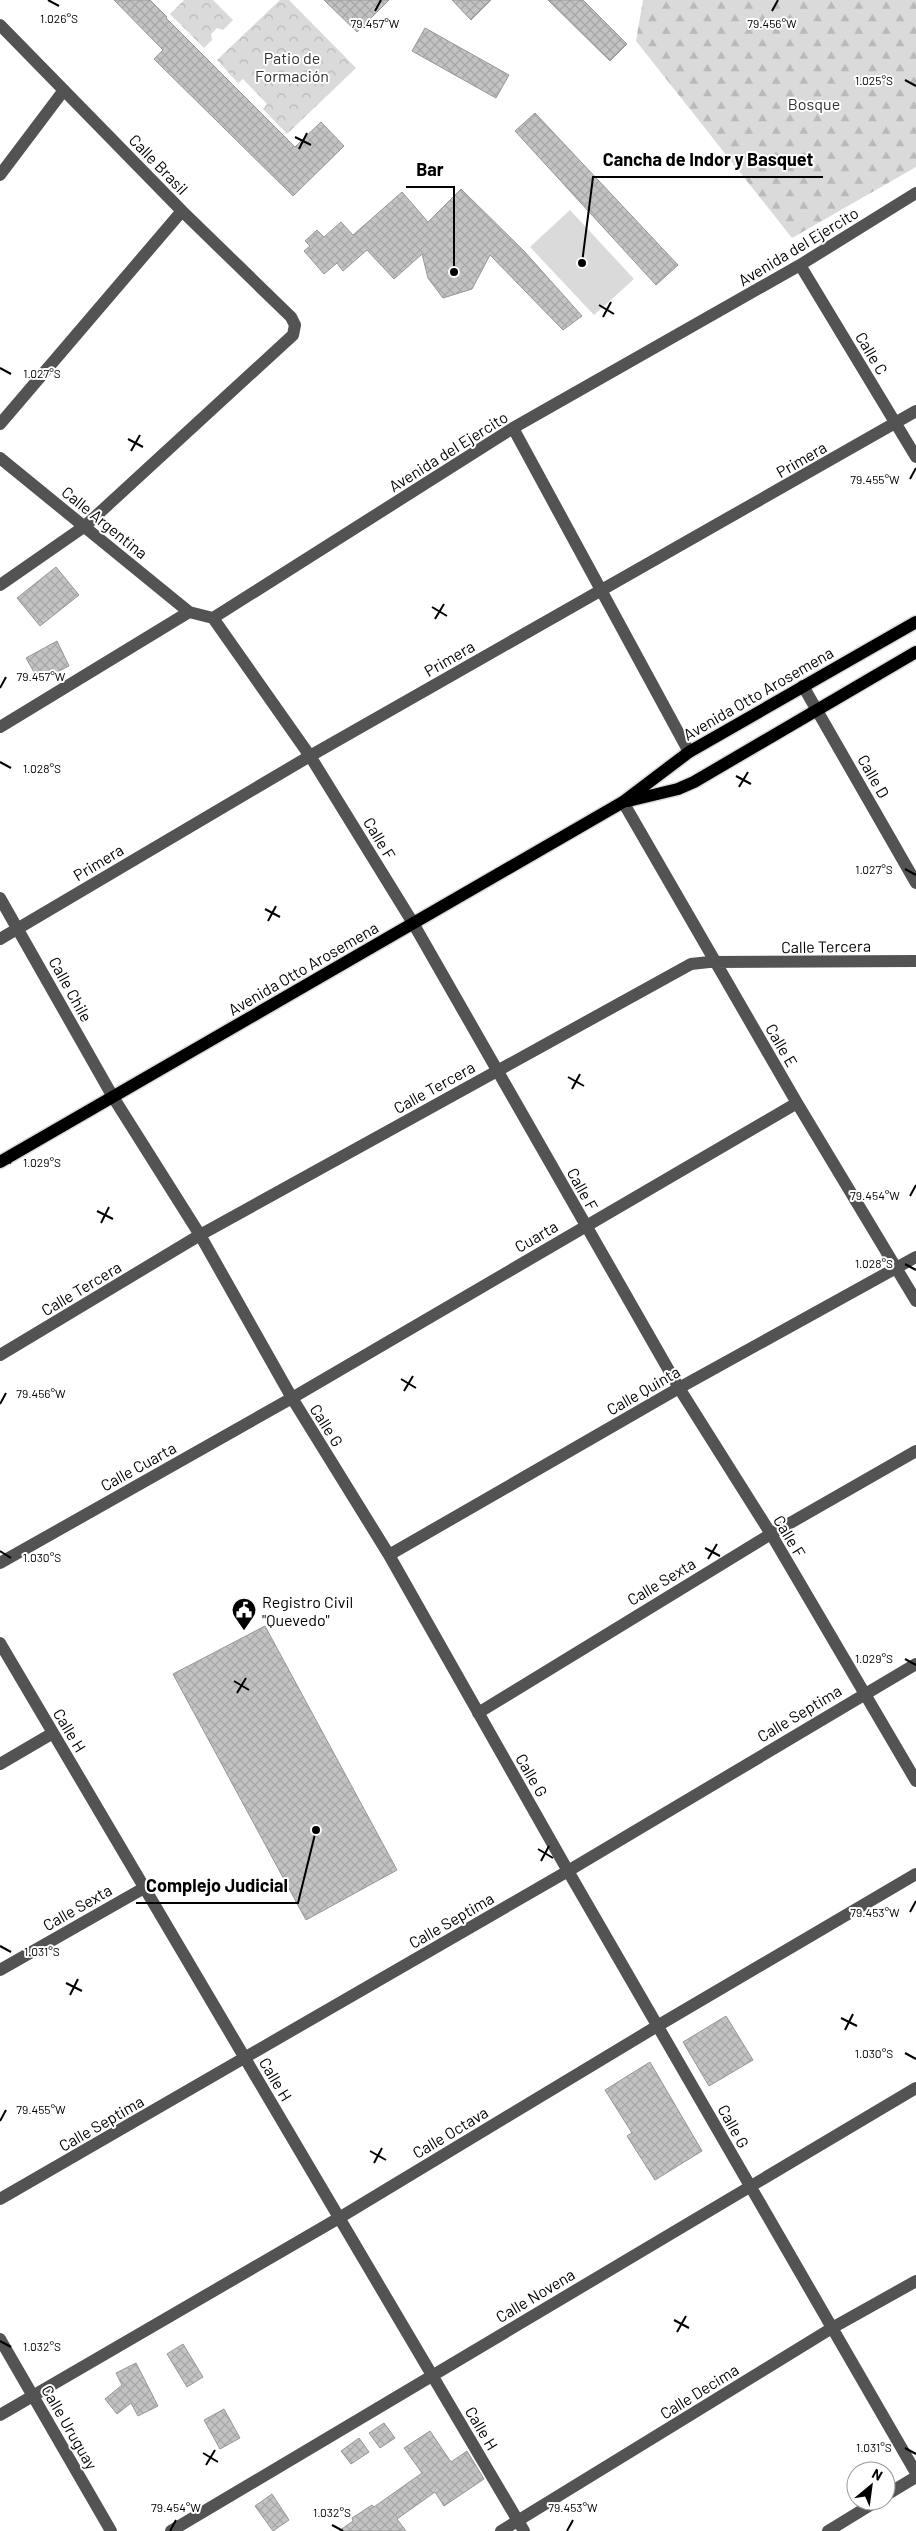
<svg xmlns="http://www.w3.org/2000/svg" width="916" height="2531" viewBox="0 0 916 2531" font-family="Barlow,sans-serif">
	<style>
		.grass { fill: #dadada }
		.forest { fill: url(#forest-firs) }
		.park { fill: url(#park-crowns) }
		.building { fill: url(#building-cross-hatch); stroke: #979797 }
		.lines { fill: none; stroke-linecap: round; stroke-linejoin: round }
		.major-casing { stroke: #dbdbdb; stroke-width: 15 }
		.minor { stroke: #535353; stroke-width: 12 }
		.major { stroke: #000; stroke-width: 12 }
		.ticks { fill: none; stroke: #000; stroke-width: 2 }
		.labels { text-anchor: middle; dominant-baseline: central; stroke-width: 4; stroke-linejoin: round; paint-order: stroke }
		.park-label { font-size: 16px; fill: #313131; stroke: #fff }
		.street-label { font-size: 16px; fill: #000; stroke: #fff }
		.poi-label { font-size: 16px; fill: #000; stroke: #fff; text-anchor: start }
		.ticks-label { font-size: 12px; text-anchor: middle; fill: #000; stroke: #fff; stroke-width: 4; stroke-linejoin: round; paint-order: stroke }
		.leader { fill: none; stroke: #000; stroke-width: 2 }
		.callout-dot { fill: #000; stroke: #fff; stroke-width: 2 }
		.callout-label { font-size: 18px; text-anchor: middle; font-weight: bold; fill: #000; stroke: #fff; stroke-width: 4; stroke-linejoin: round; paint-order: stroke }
	</style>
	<defs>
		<pattern id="forest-firs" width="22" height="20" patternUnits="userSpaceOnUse" patternTransform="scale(1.25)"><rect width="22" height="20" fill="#dadada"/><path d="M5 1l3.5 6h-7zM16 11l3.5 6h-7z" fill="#b9b9b9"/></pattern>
		<pattern id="park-crowns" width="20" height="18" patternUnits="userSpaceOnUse" patternTransform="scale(1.25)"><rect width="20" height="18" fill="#dadada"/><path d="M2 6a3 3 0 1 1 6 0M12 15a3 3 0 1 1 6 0" fill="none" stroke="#b9b9b9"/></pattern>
		<pattern id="building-cross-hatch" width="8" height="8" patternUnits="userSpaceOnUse" patternTransform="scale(1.25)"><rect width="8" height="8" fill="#c3c3c3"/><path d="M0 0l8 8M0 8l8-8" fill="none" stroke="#a6a6a6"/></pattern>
	</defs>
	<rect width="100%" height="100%" fill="#fff"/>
	<path class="grass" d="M570,210L634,279L594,315L530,247Z"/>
	<path class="forest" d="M643,0H916V167L792,238L636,41Z"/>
	<path class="park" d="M184,0H213L233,20L223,30L217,28L211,34L212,40L204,48L170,14Z
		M280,0H289L356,68L287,134L263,109L267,104L243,79L238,83L217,60Z"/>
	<path class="building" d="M114,0H150L167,17L166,18L295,147L321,122L344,146L293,196L154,59L163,50Z
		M324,0H389L357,32Z
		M452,0H491L471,20Z
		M548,0H583L627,44L610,61Z
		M425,28L509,75L496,98L412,51Z
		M535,113L678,265L656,285L515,131Z
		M461,189L524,251L582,316L563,330L490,255L472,289L443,298L428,278L422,254L394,279L367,250L343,271L337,263L324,274L304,251L310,246L305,241L317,230L324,237L341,222L353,235L402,192L428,222Z
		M56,567L79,595L40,626L17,598Z
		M57,641L69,666L39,681L26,658Z
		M265,1626L397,1870L306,1920L173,1674Z
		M726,2016L753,2060L709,2086L683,2042Z
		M650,2062L702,2151L655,2180L627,2136L632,2133L605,2090Z
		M183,2344L203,2377L187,2387L167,2354Z
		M136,2363L158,2406L138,2416L131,2403L117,2414L105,2399L122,2385L116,2373Z
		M224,2409L240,2438L220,2449L204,2420Z
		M384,2423L395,2438L380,2448L369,2433Z
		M430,2431L451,2462L467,2451L484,2479L444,2506L435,2492L397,2519L406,2531H339L353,2521L352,2518L372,2505L374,2507L422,2473L404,2448Z
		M359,2438L369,2452L351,2464L341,2451Z
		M272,2494L289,2520L273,2531L255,2506Z"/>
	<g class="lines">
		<defs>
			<path id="major" d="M628,801L678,789L694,782L916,652
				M0,1162L623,802L689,752L916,622"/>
		</defs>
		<use href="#major" class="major-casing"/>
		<path class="minor" d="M0,25L182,211L291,317L295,325L293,335L85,526L0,585
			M0,175L64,90
			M800,265L916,457
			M0,424L182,211
			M513,428L689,752
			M0,458L189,612
			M213,618L310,756L413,923L679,1388L771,1534L916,1781
			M803,686L916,883
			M0,727L189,612L213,618L513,428L800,265L916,193
			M623,802L797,1103L916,1301
			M0,898L113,1097L200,1235L292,1398L389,1555L568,1871L916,2473
			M0,939L310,756L916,411
			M0,1355L200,1235L691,964L709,962L916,961
			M389,1555L679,1388L916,1257
			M0,1563L292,1398L797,1103
			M0,1643L524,2531
			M478,1713L771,1534L916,1451
			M0,1764L53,1733
			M0,1970L144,1888
			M0,2199L568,1871L916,1664
			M0,2339L111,2531
			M0,2415L339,2218L659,2025L916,1874
			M886,2495L916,2477
			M171,2531L916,2088
			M501,2531L832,2328L916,2281
			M828,2531L877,2501"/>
		<use href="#major" class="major"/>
	</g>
	<path class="ticks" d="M48,0L59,6M375,11L381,0M772,11L778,0M905,80L916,86M295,137L311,145M299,149L307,133M599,305L614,314M603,317L611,302M0,368L11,374M128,439L143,447M131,451L140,435M910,479L916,468M432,607L447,616M435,619L444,604M0,688L6,677M0,762L11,768M736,776L751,784M739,787L748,772M905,869L916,875M265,909L280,917M268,921L276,906M568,1077L584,1086M572,1089L580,1074M0,1157L11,1163M910,1196L916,1185M97,1211L113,1219M101,1223L109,1207M905,1264L916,1270M401,1379L416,1388M404,1391L413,1376M0,1404L6,1393M705,1548L720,1556M0,1551L11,1558M708,1559L717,1544M905,1659L916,1665M234,1681L249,1690M237,1693L246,1678M538,1849L553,1858M541,1861L549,1846M910,1912L916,1901M0,1946L11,1952M66,1983L82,1991M70,1995L78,1979M841,2018L857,2026M845,2030L853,2014M905,2053L916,2059M0,2121L6,2110M370,2151L386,2160M374,2163L382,2148M674,2320L689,2328M677,2332L686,2316M0,2341L11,2347M905,2448L916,2454M203,2453L218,2462M206,2465L215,2450M332,2525L343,2531M170,2531L176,2520M567,2531L573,2520"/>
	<defs>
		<symbol id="civic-pin" viewBox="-11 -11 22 30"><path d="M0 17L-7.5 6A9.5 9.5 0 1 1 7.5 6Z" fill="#000" stroke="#fff"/><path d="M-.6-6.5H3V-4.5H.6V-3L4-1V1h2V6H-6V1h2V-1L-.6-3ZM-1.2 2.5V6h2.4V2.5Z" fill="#fff"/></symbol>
	</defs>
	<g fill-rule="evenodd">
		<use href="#civic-pin" x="230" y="1596" width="28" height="38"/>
	</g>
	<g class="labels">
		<g class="park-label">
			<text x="292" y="57">Patio de<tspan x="292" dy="18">Formación</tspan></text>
			<text x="814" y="103">Bosque</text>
		</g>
		<g class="street-label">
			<text transform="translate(159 164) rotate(46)">Calle Brasil</text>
			<text transform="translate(798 246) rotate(-31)">Avenida del Ejercito</text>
			<text transform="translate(872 353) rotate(59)">Calle C</text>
			<text transform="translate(448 451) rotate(-32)">Avenida del Ejercito</text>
			<text transform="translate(801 459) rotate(-30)">Primera</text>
			<text transform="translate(105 522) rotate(39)">Calle Argentina</text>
			<text transform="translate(449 658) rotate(-30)">Primera</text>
			<text transform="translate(758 693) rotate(-30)">Avenida Otto Arosemena</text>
			<text transform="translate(874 776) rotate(60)">Calle D</text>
			<text transform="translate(380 838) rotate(59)">Calle F</text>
			<text transform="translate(98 862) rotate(-31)">Primera</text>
			<text transform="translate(826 946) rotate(-1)">Calle Tercera</text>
			<text transform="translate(303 968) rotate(-30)">Avenida Otto Arosemena</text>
			<text transform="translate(71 989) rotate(61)">Calle Chile</text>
			<text transform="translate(782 1045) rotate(60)">Calle E</text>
			<text transform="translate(434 1087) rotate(-29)">Calle Tercera</text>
			<text transform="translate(583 1189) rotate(61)">Calle F</text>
			<text transform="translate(536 1236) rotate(-30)">Cuarta</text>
			<text transform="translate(81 1288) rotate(-31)">Calle Tercera</text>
			<text transform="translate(643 1390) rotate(-30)">Calle Quinta</text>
			<text transform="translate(327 1425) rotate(58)">Calle G</text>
			<text transform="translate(138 1466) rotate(-29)">Calle Cuarta</text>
			<text transform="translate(790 1536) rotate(59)">Calle F</text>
			<text transform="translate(661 1581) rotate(-31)">Calle Sexta</text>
			<text transform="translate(799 1713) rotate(-31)">Calle Septima</text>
			<text transform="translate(70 1730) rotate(59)">Calle H</text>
			<text transform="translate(532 1775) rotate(60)">Calle G</text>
			<text transform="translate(77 1907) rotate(-30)">Calle Sexta</text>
			<text transform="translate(451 1920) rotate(-30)">Calle Septima</text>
			<text transform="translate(276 2079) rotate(59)">Calle H</text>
			<text transform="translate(101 2123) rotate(-30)">Calle Septima</text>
			<text transform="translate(734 2126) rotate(61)">Calle G</text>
			<text transform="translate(450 2132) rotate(-31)">Calle Octava</text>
			<text transform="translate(535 2295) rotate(-31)">Calle Novena</text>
			<text transform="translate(699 2391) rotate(-32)">Calle Decima</text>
			<text transform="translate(70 2427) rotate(60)">Calle Uruguay</text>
			<text transform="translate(482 2428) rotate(59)">Calle H</text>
		</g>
		<g class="poi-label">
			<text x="262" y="1601">Registro Civil<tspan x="262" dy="18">"Quevedo"</tspan></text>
		</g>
	</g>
	<g class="ticks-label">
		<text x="59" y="23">1.026°S</text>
		<text x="375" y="28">79.457°W</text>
		<text x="772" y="28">79.456°W</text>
		<text x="874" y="85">1.025°S</text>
		<text x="42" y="378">1.027°S</text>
		<text x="875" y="484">79.455°W</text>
		<text x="41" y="681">79.457°W</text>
		<text x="42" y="773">1.028°S</text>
		<text x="874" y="874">1.027°S</text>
		<text x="42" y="1167">1.029°S</text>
		<text x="875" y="1200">79.454°W</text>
		<text x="874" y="1268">1.028°S</text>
		<text x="41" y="1398">79.456°W</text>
		<text x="42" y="1562">1.030°S</text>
		<text x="874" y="1663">1.029°S</text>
		<text x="875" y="1917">79.453°W</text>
		<text x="42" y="1956">1.031°S</text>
		<text x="874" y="2058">1.030°S</text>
		<text x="41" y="2114">79.455°W</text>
		<text x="42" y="2351">1.032°S</text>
		<text x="874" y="2452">1.031°S</text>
		<text x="176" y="2512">79.454°W</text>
		<text x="573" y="2512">79.453°W</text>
		<text x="332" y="2517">1.032°S</text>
	</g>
	<path class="leader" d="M582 263L593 177H823M454 272L454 187H406M316 1830L298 1903H136"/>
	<g class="callout-dot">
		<circle cx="582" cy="263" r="5"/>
		<circle cx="454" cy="272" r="5"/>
		<circle cx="316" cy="1830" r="5"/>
	</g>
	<g class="callout-label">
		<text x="708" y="166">Cancha de Indor y Basquet</text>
		<text x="430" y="176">Bar</text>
		<text x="217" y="1892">Complejo Judicial</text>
	</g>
	<g transform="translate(871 2486) rotate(29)"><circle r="24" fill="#ffffff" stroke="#999999"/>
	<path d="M0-4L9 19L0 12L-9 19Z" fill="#000000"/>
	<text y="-8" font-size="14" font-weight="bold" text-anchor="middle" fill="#000000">N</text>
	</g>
</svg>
